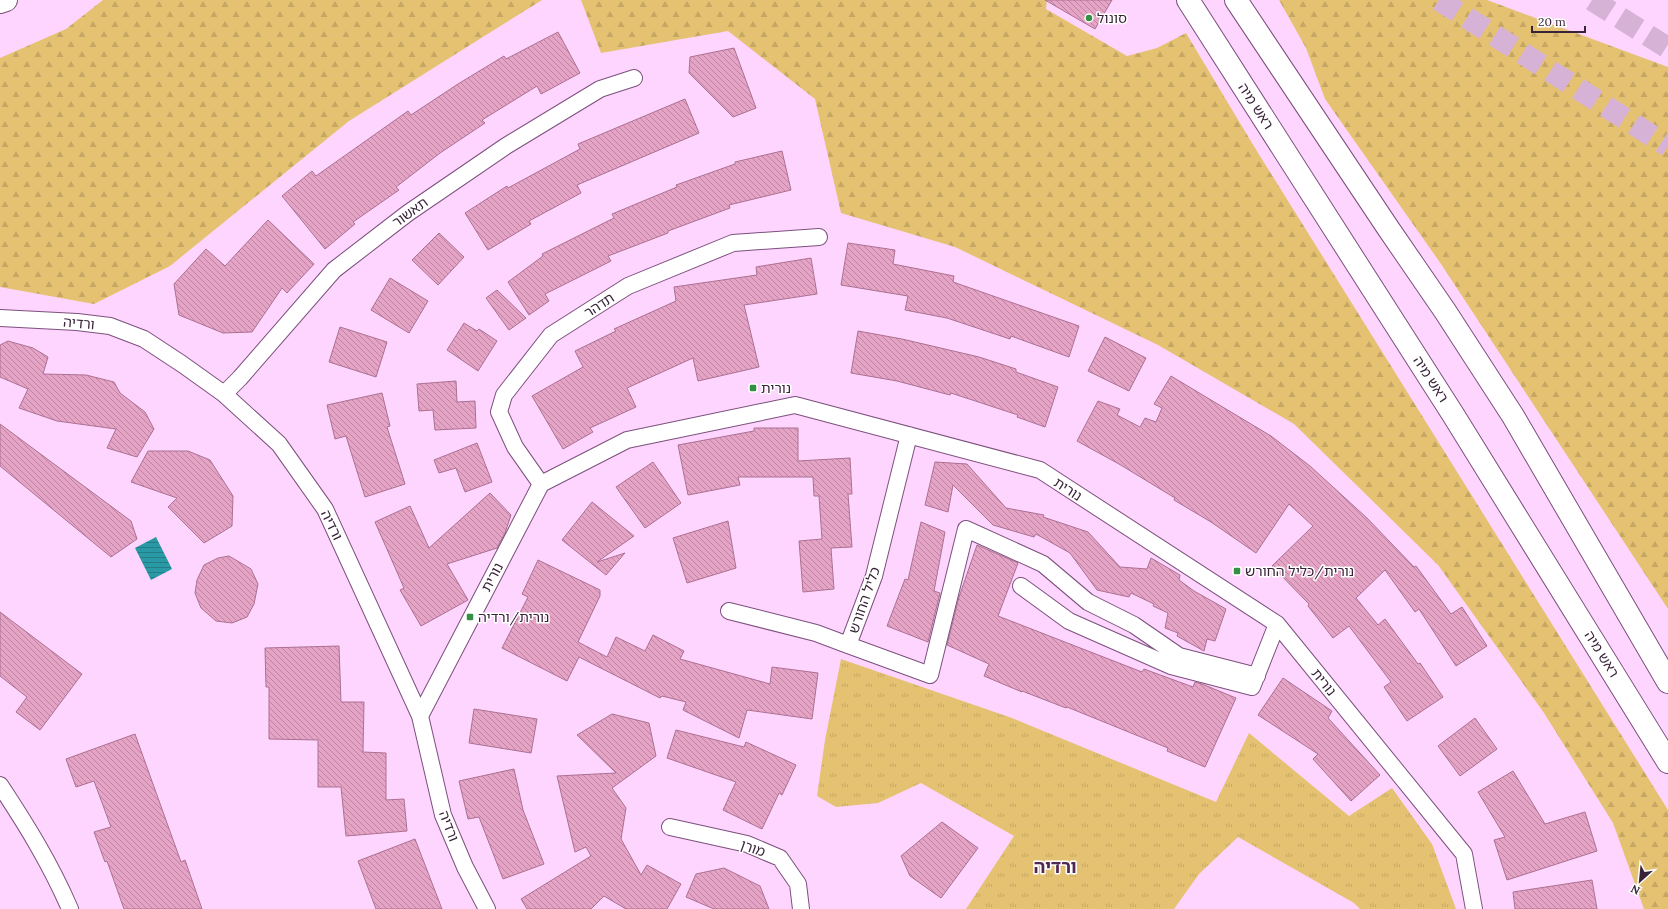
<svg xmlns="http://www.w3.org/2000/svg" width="1668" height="909" viewBox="0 0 1668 909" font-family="Lora,'Noto Sans Hebrew',serif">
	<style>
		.forest { fill: url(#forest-firs) }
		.park { fill: url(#park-tufts) }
		.water { fill: url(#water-rules) }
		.building { fill: url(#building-back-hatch); stroke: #ac7091 }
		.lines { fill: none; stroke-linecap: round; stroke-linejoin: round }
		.highway-tunnel { stroke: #d6b2d6; stroke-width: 22; stroke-dasharray: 22 11; stroke-linecap: butt }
		.street-casing { stroke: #7c507d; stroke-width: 18 }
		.secondary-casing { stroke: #7c507d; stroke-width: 24 }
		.street { stroke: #fff; stroke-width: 16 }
		.secondary { stroke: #fff; stroke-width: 22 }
		.poi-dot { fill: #349042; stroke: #fff; stroke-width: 1.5 }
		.labels { text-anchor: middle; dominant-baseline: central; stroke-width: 3; stroke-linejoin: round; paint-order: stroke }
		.poi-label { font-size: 14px; fill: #382438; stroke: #fff; text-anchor: start }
		.street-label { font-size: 14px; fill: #382438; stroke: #fff }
		.district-label { font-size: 18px; font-weight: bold; fill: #512853; stroke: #fff }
	</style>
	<defs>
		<pattern id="forest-firs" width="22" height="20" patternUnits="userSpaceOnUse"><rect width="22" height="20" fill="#e5c272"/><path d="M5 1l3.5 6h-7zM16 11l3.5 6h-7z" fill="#c5a763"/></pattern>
		<pattern id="park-tufts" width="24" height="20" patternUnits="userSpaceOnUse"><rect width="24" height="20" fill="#e5c272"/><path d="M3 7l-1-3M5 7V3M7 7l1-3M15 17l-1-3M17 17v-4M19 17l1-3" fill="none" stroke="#c5a763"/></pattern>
		<pattern id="water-rules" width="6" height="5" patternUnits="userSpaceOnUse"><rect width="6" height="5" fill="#2a99a6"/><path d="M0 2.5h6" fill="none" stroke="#257d88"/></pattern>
		<pattern id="building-back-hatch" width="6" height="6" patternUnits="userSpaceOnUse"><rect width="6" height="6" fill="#e5a4c6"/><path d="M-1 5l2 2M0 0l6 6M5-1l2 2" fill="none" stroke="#bb85a2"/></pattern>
	</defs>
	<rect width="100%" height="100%" fill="#fed5fe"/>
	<path class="forest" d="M103,0H542L349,121L170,266L94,304L0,287V58L66,29Z
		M581,0H1047L1046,9L1127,56L1157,48L1186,33L1255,148L1668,810V909H1644L1613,823L1544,713L1438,565L1294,424L1158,345L955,247L841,213L815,99L728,31L601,53Z
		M1279,0H1487L1668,67V609L1441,264L1325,99L1306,48Z"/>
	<path class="park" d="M841,659L1012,718L1216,802L1249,733L1349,816L1392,788L1432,844L1456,909H1360L1354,903L1238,837L1199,874L1174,909H966L1014,836L921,783L878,803L836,807L817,796L825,740Z"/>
	<path class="water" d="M156,537L172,569L151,580L135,548Z"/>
	<path class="building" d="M1045,0H1112L1095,29Z
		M558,32L580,73L541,94L537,86L482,120L485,123L440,153L396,187L399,190L353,222L355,224L325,249L282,196L312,171L316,176L408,111L411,115L458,84L504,56L506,59Z
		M734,48L756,108L733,117L689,73L690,57Z
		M685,99L699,133L577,185L581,193L529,221L531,224L488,250L465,213L507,186L508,188L580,149L578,144Z
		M782,151L791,190L729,205L730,208L668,231V233L608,256L611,261L545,294L549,301L529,315L508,282L543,256L542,254L614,218L612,214L677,187L676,185L735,164V162Z
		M268,220L314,264L287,293L282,288L252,332L223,333L179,315L174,284L206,249L225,266Z
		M439,233L464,257L438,285L412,260Z
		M848,243L895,250L893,264L954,276L953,282L1079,326L1069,357L1011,336L1010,339L947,318L905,310L908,296L841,285Z
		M811,258L817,294L744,305L759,367L698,381L693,358L627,388L636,407L590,428L593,432L563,449L532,396L583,367L575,351L616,331L614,329L676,301L674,287L757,275L756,267Z
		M390,278L428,301L409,333L371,310Z
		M497,290L526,318L509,330L486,298Z
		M464,323L477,331L479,329L497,341L478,371L447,350Z
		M340,327L387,342L376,377L329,362Z
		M858,331L902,339L979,357L1016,369V372L1058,387L1045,427L1017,417L1018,415L951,393L950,395L897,381L851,373Z
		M1105,337L1146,358L1129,391L1088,371Z
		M8,341L33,348L48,357L43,374L86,375L114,382L120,393L145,412L154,429L137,457L107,448L116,429L57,421L19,408L28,389L0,377V345Z
		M1171,376L1271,436L1310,466L1367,518L1414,567L1416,566L1451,614L1462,607L1487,646L1456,666L1419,609L1415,612L1385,570L1356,598L1378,625L1385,619L1418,664L1420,663L1443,697L1407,721L1384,687L1391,682L1349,626L1333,638L1308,606L1309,604L1272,566L1313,526L1289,504L1256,553L1211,522L1174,500L1175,498L1119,464L1077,441L1098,401L1120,409L1117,415L1140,427L1145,418L1156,422L1162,408L1154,404Z
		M456,381L457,402L475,401L476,428L435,430L433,410L419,411L417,384Z
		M382,393L390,426L387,427L405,484L365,497L346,436L335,439L327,405Z
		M0,424L131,521L137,539L111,557L0,466Z
		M754,428H798V461L850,458L852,494H848L852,547L831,548L834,589L803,592L799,541L822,539L819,496H814L813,477H738L740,485L688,495L678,445L754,431Z
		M477,443L492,482L465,492L456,468L439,473L434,460Z
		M148,451H188L210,460L233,496L232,526L204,543L168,507L177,498L131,482Z
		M653,462L681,503L645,528L616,487Z
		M935,462L967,464L1006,508L1044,515L1043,517L1088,532L1120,567L1147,569L1151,558L1180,575L1179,580L1194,591L1226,609L1215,641L1207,639L1204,651L1177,636L1178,633L1165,628L1168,613L1153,606L1154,604L1131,593L1129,597L1097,590L1070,553L1036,534L1034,537L993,525L953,485L948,512L925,505Z
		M490,493L511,515L505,533L497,548L447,564L468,600L421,626L400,590L404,588L375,522L410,506L429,548Z
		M592,502L634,536L597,562L625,553L606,575L562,540Z
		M728,521L736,568L687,583L673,538Z
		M921,522L945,532L934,591L940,593L928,642L887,626L905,579L908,580Z
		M977,545L1018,563L998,616L1142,672L1144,669L1193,687L1195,682L1202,684L1236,698L1205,767L1167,751L1168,748L1067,707L1066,708L1022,691V692L984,676L989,664L947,645L959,597Z
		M229,556L251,569L258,584L254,604L247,617L232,623L216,621L201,608L195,593L197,580L204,565L218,558Z
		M538,560L600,590V596L578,642L607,657L616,637L645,651L653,635L684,651L680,659L770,684L772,667L818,673L812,719L747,710L739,738L683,710L686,702L662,696L660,698L579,657L567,681L502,648L528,597L522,594Z
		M0,612L82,674L40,730L16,712L27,697L0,676Z
		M339,646L341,702H364L363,752L386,753V800L404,799L407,831L346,836L341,787H318V740L269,739V687H266L265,648Z
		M1283,678L1332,711L1328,718L1380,775L1351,801L1313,759L1318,754L1258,715Z
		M474,709L537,719L531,753L469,743Z
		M612,714L649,723L656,756L612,788L626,808L621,839L641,875L647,865L681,884L667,909H626L604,896L591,909H527L521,899L591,856L586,847L575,852L557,776L616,773L577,735Z
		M1475,718L1497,749L1460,776L1438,746Z
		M676,730L744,747L746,742L796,765L782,795L779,793L762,829L723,810L736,782L667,758Z
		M135,734L181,862L185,860L202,909H124L107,861L105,862L94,832L111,827L94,781L76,787L66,759Z
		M514,769L523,810L544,864L503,879L479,817L468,819L459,781Z
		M1513,771L1545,824L1585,812L1597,851L1507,880L1494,840L1505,837L1478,792Z
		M942,822L978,848L941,898L910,876L901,856Z
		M415,839L442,909H376L358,861Z
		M724,868L760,886L769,909H714L686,897L696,874Z
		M1592,880L1597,909H1515L1513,892Z"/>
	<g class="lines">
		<path class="highway-tunnel" d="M1439,0L1668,146
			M1592,0L1668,48"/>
		<defs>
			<path id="street" d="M0,318L77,322L110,326L144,339L182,364L224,394L279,444L325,509L420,716L443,815L465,867L487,909
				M224,394L240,378L334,270L408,213L506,146L600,89L634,78
				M541,484L515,447L499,412L504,395L551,335L628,286L733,243L819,237
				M1021,586L1069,621L1171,666L1252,687L1277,624
				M729,611L816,633L848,645L874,576L909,435
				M848,645L930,675L966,529L1043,564L1088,602L1134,625L1179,656L1257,676
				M420,716L541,484L627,440L795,405L1040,470L1277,624L1464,854L1474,909
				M0,785C27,826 50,863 70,909
				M670,827L747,844L780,858L798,884L801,909"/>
			<path id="secondary" d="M1188,0L1454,416L1668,762
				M1236,0L1388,228L1445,311L1513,416L1668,682
				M0,2L6,0"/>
		</defs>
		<use href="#street" class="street-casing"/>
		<use href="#secondary" class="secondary-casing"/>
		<use href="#street" class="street"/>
		<use href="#secondary" class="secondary"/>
	</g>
	<g class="poi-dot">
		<circle cx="1089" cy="18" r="4"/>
		<rect x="749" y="384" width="8" height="8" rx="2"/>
		<rect x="1233" y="567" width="8" height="8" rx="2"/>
		<rect x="466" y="613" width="8" height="8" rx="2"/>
	</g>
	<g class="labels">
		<g class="poi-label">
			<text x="1097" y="18">סונול</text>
			<text x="761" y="388">נורית</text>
			<text x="1245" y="571">נורית/כליל החורש</text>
			<text x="478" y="617">נורית/ורדיה</text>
		</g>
		<g class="street-label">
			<text transform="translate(1256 106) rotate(57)">ראש מיה</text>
			<text transform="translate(410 212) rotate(-36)">תאשור</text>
			<text transform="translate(599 305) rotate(-33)">תדהר</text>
			<text transform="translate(79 323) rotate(5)">ורדיה</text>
			<text transform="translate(1431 379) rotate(57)">ראש מיה</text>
			<text transform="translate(1068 489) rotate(33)">נורית</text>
			<text transform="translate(332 525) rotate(64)">ורדיה</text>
			<text transform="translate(492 577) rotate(-62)">נורית</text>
			<text transform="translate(864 600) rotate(-71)">כליל החורש</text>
			<text transform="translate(1602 654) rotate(58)">ראש מיה</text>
			<text transform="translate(1324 682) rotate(51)">נורית</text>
			<text transform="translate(449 826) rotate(69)">ורדיה</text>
			<text transform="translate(753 848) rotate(20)">מורן</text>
		</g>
		<g class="district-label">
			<text x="1055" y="866">ורדיה</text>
		</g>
	</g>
	<g transform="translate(1640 881) rotate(207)" stroke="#ffffff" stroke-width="3" paint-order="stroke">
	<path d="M0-3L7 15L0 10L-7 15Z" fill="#382438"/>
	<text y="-6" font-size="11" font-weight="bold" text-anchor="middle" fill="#382438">N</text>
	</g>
	<path d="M1532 26v6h53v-6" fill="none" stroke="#382438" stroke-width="2"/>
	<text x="1538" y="26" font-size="12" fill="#382438" stroke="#ffffff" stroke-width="3" paint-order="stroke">20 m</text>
</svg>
